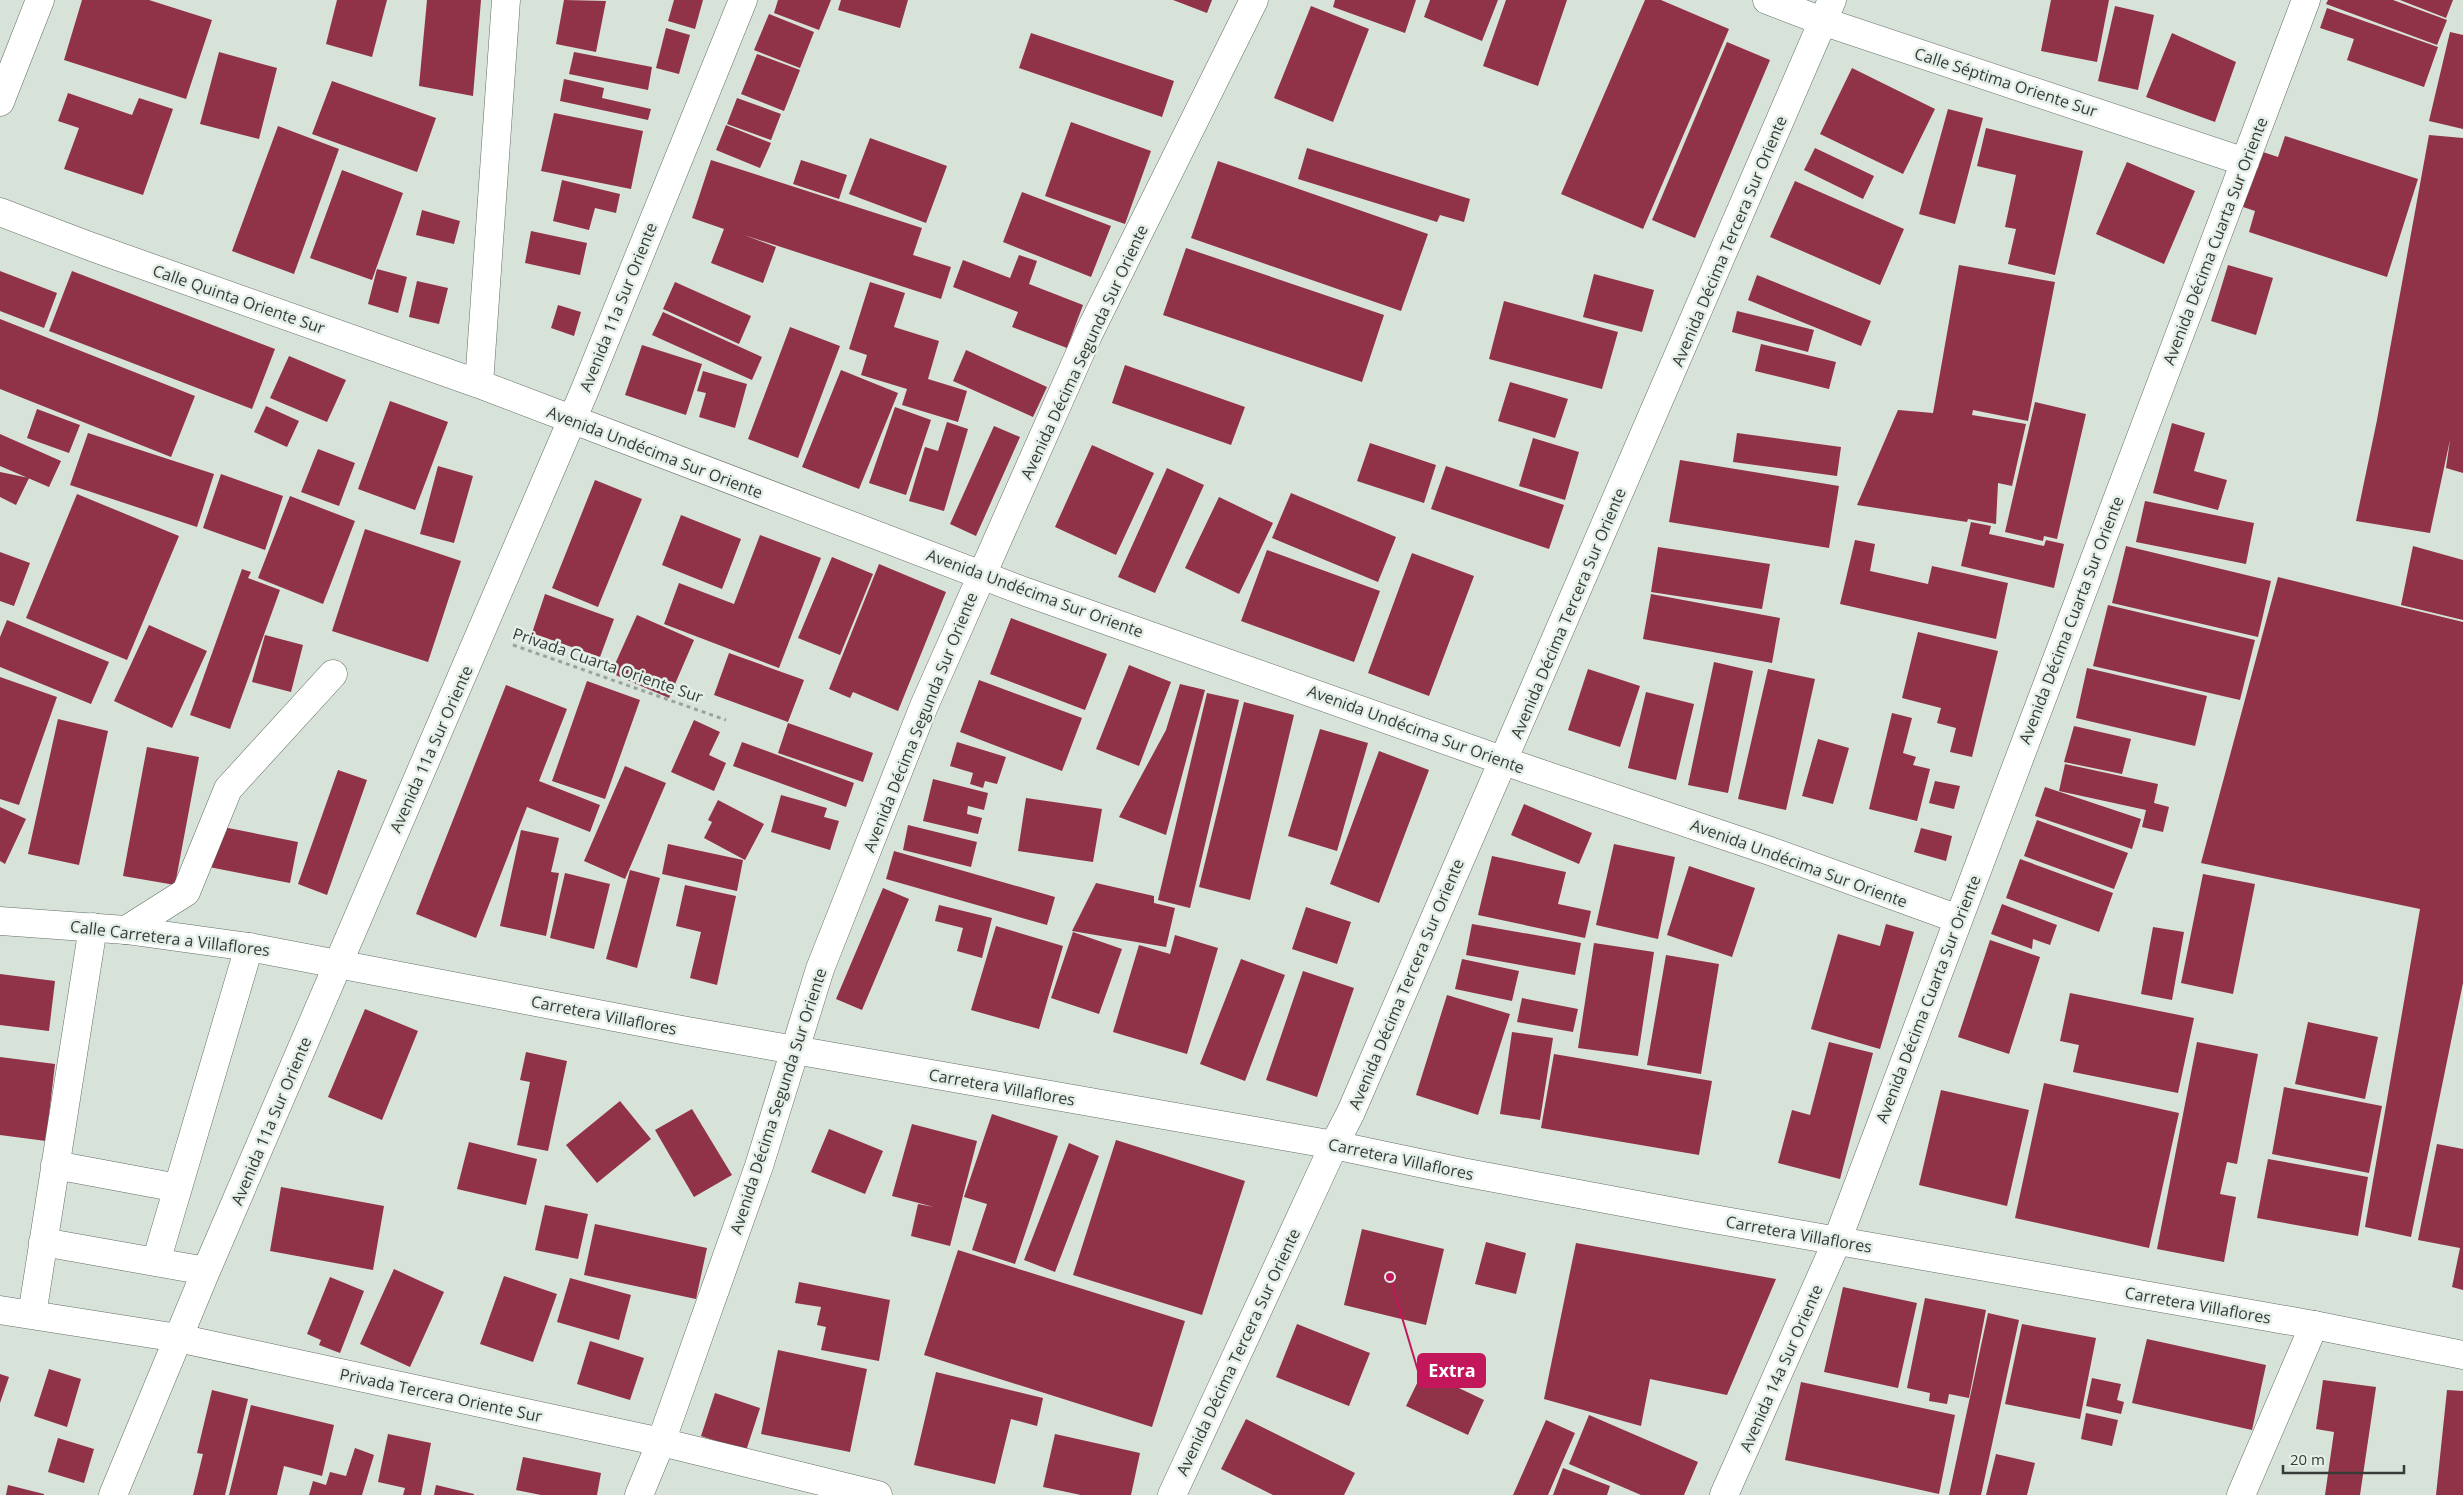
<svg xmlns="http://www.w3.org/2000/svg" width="2463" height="1495" viewBox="0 0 2463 1495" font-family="'Open Sans',sans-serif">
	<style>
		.building { fill: #903248 }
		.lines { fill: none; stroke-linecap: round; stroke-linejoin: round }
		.minor-casing { stroke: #636d65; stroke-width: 29 }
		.major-casing { stroke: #636d65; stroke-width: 29 }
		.path { stroke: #9aa39c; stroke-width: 3; stroke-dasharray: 4 4; stroke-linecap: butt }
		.minor { stroke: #fff; stroke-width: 28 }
		.major { stroke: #fff; stroke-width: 28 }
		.labels { text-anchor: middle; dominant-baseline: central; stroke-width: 5; stroke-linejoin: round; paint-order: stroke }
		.street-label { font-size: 16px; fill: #383c39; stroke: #e4efe7 }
		.leader { fill: none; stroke: #c2185b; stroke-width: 2 }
		.callout-dot { fill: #c2185b; stroke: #e4efe7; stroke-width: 2 }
		.callout { fill: #c2185b; stroke: #c2185b; stroke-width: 2 }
		.callout-label { font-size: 18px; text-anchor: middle; font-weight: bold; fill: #fff }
	</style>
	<rect width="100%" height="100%" fill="#d7e2d9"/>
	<path class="building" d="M82,0H149L212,20L186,99L64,60Z
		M337,0H387L372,57L326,44Z
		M427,0H481L473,96L419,86Z
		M564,0L606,1L596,52L556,44Z
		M674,0H703L695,29L668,21Z
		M778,0H831L819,30L774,13Z
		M841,0H908L900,28L838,10Z
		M1173,0H1212L1207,13Z
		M1335,0H1416L1405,33L1333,7Z
		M1430,0H1498L1482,41L1424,17Z
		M1506,0H1567L1538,86L1483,66Z
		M1645,0H1661L1729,29L1643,229L1561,194Z
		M2051,0H2109L2097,62L2041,51Z
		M2328,0H2393L2447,20L2437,45L2326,4Z
		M2400,0H2453L2446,18Z
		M1311,6L1369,29L1333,122L1274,98Z
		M2115,6L2154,15L2138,90L2098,81Z
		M2327,8L2438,47L2424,87L2347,60L2354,39L2320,28Z
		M769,14L814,32L800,68L754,50Z
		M666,28L690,35L679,74L656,68Z
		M2450,32L2463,35V129L2429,121Z
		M1031,33L1174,81L1162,117L1019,68Z
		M2172,33L2236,62L2215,122L2146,97Z
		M1727,42L1770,60L1695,238L1652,220Z
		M219,52L277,68L259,139L200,124Z
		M574,52L652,67L648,90L569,74Z
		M757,54L800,70L784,111L741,94Z
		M1852,68L1935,109L1903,174L1820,134Z
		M564,79L604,88L602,98L651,109L648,120L560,101Z
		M332,81L436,118L417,172L312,134Z
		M68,93L132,115L139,98L173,109L143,195L64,169L79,128L58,121Z
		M737,98L781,114L771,140L727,124Z
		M1948,109L1983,118L1955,224L1919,214Z
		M554,113L643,131L631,189L541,171Z
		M1071,122L1151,151L1125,224L1045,196Z
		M726,125L771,143L760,168L716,150Z
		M278,126L339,149L294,274L232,251Z
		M1986,128L2083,151L2055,275L2008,264L2016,229L2005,227L2016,175L1977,166Z
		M2429,135L2463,138V473L2446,468L2450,440L2430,533L2356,521L2377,420Z
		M2285,136L2418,179L2387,277L2249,232L2255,211L2234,204L2260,151L2278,157Z
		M870,138L947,166L926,223L849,194Z
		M1307,148L1470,199L1464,222L1440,215L1437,222L1298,179Z
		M1815,148L1874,176L1863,199L1804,170Z
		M711,160L922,228L913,255L951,267L941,299L744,235L776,247L763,283L711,263L724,229L692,218Z
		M801,160L847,175L839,199L793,184Z
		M1218,161L1428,234L1401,311L1191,238Z
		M2127,162L2195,191L2164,264L2096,234Z
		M342,170L403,193L372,280L310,258Z
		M562,180L620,194L616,213L595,208L589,230L553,221Z
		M1795,181L1904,229L1880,285L1770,237Z
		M1022,192L1111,226L1091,277L1003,242Z
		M422,210L460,221L454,244L416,235Z
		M531,231L587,243L580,275L525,263Z
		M1186,248L1384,315L1362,382L1163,315Z
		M1019,255L1037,261L1029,284L1083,305L1067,348L1012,327L1018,312L953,287L963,260L1010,278Z
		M1959,265L2055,282L2028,421L1973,410L1972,415L2026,424L2012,486L1998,483L1996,524L1968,519L1967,522L1857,505L1898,410L1933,413Z
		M2228,265L2273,278L2256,335L2211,321Z
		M377,269L407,277L398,313L368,304Z
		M0,271L57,293L44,328L0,311Z
		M72,271L275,349L252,409L49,331Z
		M1594,274L1654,290L1642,332L1583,317Z
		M1757,275L1871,321L1861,346L1748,300Z
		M417,281L448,288L439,324L409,317Z
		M675,282L751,316L739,344L663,309Z
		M870,282L905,293L894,327L939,341L928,379L967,391L958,422L902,405L907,389L861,375L867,355L849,349Z
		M1504,301L1618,332L1602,389L1489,359Z
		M558,305L581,312L574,336L551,328Z
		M1737,311L1814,330L1808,352L1732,332Z
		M663,312L762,357L752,380L652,335Z
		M0,319L195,396L171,457L0,389Z
		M790,327L840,346L798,458L748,439Z
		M1761,344L1836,362L1829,389L1755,371Z
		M642,345L702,364L686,415L625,395Z
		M966,350L1047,387L1033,417L953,381Z
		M289,356L346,380L327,422L270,398Z
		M1125,365L1245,407L1231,445L1112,403Z
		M841,370L898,393L859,489L802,467Z
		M703,371L747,384L735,428L699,417L706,393L697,391Z
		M1510,382L1568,399L1555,438L1498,421Z
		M390,401L448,422L415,510L358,489Z
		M2035,402L2086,414L2057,539L2044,536L2043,541L2005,532Z
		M266,406L299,421L287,447L254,432Z
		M895,407L931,420L906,495L869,483Z
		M37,409L80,425L69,453L27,438Z
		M947,422L968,429L944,511L909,501L925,447L938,451Z
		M2172,423L2205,433L2194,471L2227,480L2218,510L2153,493Z
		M994,426L1020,437L976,536L950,524Z
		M88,433L214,474L197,527L70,485Z
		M1737,433L1841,447L1837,476L1733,462Z
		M0,434L61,461L49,487L0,466Z
		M1533,438L1579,452L1565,500L1519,486Z
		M1370,443L1436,465L1424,503L1357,481Z
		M1092,445L1154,473L1116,555L1055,527Z
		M318,449L355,463L339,506L301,492Z
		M1680,460L1839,486L1829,548L1669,522Z
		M438,466L473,476L454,543L420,534Z
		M1446,466L1564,505L1549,549L1431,509Z
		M1167,468L1204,485L1155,593L1118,577Z
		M0,472L29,478L16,505L0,497Z
		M221,474L283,496L265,550L203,528Z
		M595,480L642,499L598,607L552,588Z
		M1291,493L1396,537L1378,582L1272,538Z
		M77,494L179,536L127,660L26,618Z
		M290,496L355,521L323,604L258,578Z
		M1219,497L1273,523L1239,594L1185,568Z
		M2145,501L2254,523L2246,564L2136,542Z
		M681,515L741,539L722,589L662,565Z
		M1971,522L1991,526L1989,534L2044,546L2046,540L2064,544L2054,588L1961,566Z
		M365,529L461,561L428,662L332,631Z
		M760,535L821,558L779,668L664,624L679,583L734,604Z
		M1855,540L1875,544L1870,571L1928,584L1932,566L2008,583L1996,639L1840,604Z
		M2126,546L2271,581L2258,637L2112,603Z
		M2413,546L2463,560V620L2401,605Z
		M1658,547L1770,564L1762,609L1651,592Z
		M1267,550L1380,591L1354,662L1241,621Z
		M0,552L30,563L14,606L0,601Z
		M1412,553L1474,576L1429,696L1368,673Z
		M832,557L873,574L840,655L798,638Z
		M879,564L946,592L898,711L853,692L850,698L829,689Z
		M242,569L251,572L248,578L280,590L230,729L190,715Z
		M2278,577L2463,622V983L2411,1237L2365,1227L2420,909L2201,863Z
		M545,594L614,619L600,657L532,633Z
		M1651,594L1780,618L1772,663L1643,639Z
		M2108,605L2255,640L2240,700L2093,666Z
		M637,615L694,640L669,698L611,673Z
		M1011,618L1107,654L1085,710L990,674Z
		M7,620L109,662L91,704L0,667V637Z
		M149,625L207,651L172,728L114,701Z
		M1918,632L1998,651L1972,757L1950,752L1956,728L1937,723L1941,708L1902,698Z
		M265,635L303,645L291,692L252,682Z
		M729,653L804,680L788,722L714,695Z
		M1714,662L1753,671L1728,793L1688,785Z
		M1129,665L1171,682L1139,766L1096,749Z
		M2087,668L2207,696L2195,746L2076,718Z
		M1588,669L1640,686L1620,747L1568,730Z
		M1768,669L1815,679L1786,810L1738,799Z
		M0,677L57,697L19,805L0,799Z
		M979,680L1082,718L1062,771L960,732Z
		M587,681L640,700L605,799L552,781Z
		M1180,684L1205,690L1166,835L1119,817L1166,730Z
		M506,685L567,709L539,781L600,805L590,832L527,807L476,938L416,914Z
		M1646,692L1694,704L1676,780L1628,768Z
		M1207,693L1239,700L1190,908L1158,900Z
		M1244,702L1294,715L1250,900L1199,887Z
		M1892,713L1912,718L1903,753L1916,757L1913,765L1930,769L1917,821L1869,809Z
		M58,719L108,731L79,865L28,854Z
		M694,720L720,732L709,755L726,763L714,791L671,772Z
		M788,723L873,753L863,782L778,753Z
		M2074,726L2131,739L2122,774L2064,762Z
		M1320,729L1368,743L1337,851L1288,836Z
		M1818,739L1849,748L1833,804L1802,796Z
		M742,742L854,783L846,807L733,766Z
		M957,742L1006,757L997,784L985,781L983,788L970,784L973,773L950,766Z
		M147,747L199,757L175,885L123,876Z
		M1379,751L1429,770L1379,903L1330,884Z
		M2065,764L2158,784L2154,803L2169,807L2163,832L2142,827L2146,810L2059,791Z
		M625,766L666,783L625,879L584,861Z
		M338,770L367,780L327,895L298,884Z
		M933,779L988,793L984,810L968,806L967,814L982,818L978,834L923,821Z
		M1935,781L1960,786L1954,809L1929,803Z
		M2045,787L2141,819L2132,849L2035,816Z
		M781,795L827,808L824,817L839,821L830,850L771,832Z
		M1026,798L1102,809L1093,862L1018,851Z
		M718,800L764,824L745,860L704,838L712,822L708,820Z
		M1524,804L1592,833L1579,864L1511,835Z
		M0,807L26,819L5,864L0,861Z
		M2037,820L2128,853L2114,889L2024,856Z
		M908,825L977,842L971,867L903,850Z
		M218,826L298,842L290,883L209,867Z
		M1921,828L1952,836L1946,861L1914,852Z
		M521,830L559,838L551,872L559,873L546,936L500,926Z
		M668,844L743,860L737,891L662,874Z
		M1614,844L1675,857L1658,939L1596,925Z
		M894,851L1055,897L1047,925L886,879Z
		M1492,856L1566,872L1558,904L1591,911L1585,938L1478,915Z
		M2020,859L2113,893L2099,932L2006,898Z
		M1689,866L1755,888L1732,957L1667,935Z
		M630,870L660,878L637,968L606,959Z
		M565,873L610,884L594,949L550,938Z
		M2203,874L2255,884L2233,994L2181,983Z
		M1096,883L1154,896V903L1175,908L1166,947L1072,931Z
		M685,885L736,896L717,985L690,978L701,932L676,926Z
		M883,888L909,899L862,1010L836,999Z
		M2002,904L2057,925L2050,945L2033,939L2032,949L1991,934Z
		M939,905L992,918L982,958L957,951L963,928L935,921Z
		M1306,907L1351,922L1337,964L1292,949Z
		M1472,924L1581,943L1575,975L1466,955Z
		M1886,924L1914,932L1880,1049L1811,1029L1838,934L1880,946Z
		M996,926L1063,946L1039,1029L971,1010Z
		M2153,927L2184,932L2172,1000L2141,994Z
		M1073,932L1122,949L1099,1014L1051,998Z
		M1175,935L1218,948L1187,1054L1113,1032L1139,945L1170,954Z
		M1990,940L2040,957L2009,1054L1958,1037Z
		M1594,943L1654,952L1638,1056L1578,1048Z
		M1666,955L1719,964L1701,1074L1647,1065Z
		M1241,959L1285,975L1245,1081L1200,1064Z
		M1462,959L1519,971L1512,1001L1455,989Z
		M1303,971L1354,988L1317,1097L1266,1080Z
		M0,974L55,981L49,1031L0,1025Z
		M2070,993L2194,1018L2178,1093L2073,1072L2079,1045L2060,1041Z
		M1447,995L1510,1014L1478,1115L1416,1095Z
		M1522,998L1578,1009L1573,1032L1517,1022Z
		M365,1009L418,1031L382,1120L328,1097Z
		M2308,1022L2378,1037L2365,1099L2295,1084Z
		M1512,1032L1553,1038L1540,1120L1500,1114Z
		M1829,1042L1873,1053L1840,1179L1778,1163L1792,1110L1810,1115Z
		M2197,1042L2258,1054L2237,1164L2227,1162L2220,1194L2236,1197L2224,1262L2157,1249Z
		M526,1052L567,1061L548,1151L517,1145L530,1082L520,1080Z
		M1554,1054L1712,1081L1699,1155L1541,1128Z
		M0,1057L55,1064L46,1141L0,1135Z
		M2044,1083L2179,1113L2149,1248L2015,1218Z
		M2284,1087L2382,1106L2369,1173L2272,1154Z
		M1941,1090L2029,1110L2007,1206L1919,1185Z
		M620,1101L651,1139L597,1183L566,1145Z
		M692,1109L732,1175L694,1197L655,1130Z
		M992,1114L1058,1136L1015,1264L972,1250L987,1204L964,1197Z
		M912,1124L977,1141L950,1246L911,1236L918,1204L934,1207L892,1196Z
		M829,1129L883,1151L865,1194L811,1172Z
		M1116,1140L1245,1181L1202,1315L1073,1275Z
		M469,1142L537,1159L526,1205L457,1189Z
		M1069,1143L1099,1156L1055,1272L1024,1260Z
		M2437,1144L2463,1149V1290L2452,1287L2460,1248L2418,1240Z
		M2268,1159L2368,1177L2358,1236L2257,1218Z
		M281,1187L384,1206L373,1270L270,1251Z
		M545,1205L588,1214L578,1259L535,1250Z
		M595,1224L707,1248L696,1299L584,1275Z
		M1362,1229L1444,1249L1426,1325L1344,1305Z
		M1486,1242L1526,1253L1516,1294L1475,1284Z
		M1576,1243L1776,1279L1727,1395L1650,1379L1641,1426L1544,1399Z
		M958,1250L1185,1321L1152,1427L924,1355Z
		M394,1269L444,1292L410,1367L360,1344Z
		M504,1276L557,1294L533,1362L480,1344Z
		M330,1277L364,1291L340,1353L319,1345L321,1340L307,1334Z
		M570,1278L631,1295L619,1340L557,1322Z
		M799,1282L890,1300L879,1361L821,1350L826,1327L817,1325L821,1307L795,1303Z
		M1843,1287L1917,1303L1898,1388L1824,1372Z
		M1925,1298L1986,1310L1969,1398L1949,1394L1947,1404L1929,1401L1930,1393L1907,1388Z
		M1988,1313L2019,1320L1981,1495H1949Z
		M1297,1324L1370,1353L1349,1406L1276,1377Z
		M2022,1324L2096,1338L2080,1419L2005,1404Z
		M2147,1339L2266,1365L2252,1430L2132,1403Z
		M590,1341L644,1358L630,1400L577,1384Z
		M778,1350L867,1369L850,1452L761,1434Z
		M49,1369L81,1379L67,1427L34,1416Z
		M1423,1371L1484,1400L1468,1435L1406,1406Z
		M936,1372L1043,1398L1037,1426L1011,1419L995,1484L914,1465Z
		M0,1374L9,1377L0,1403Z
		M2092,1378L2121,1384L2117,1400L2124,1402L2121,1414L2086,1406Z
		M2323,1380L2376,1387L2360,1495H2325L2334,1432L2316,1429Z
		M1801,1382L1955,1415L1939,1494L1785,1460Z
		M212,1390L248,1399L225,1495H193L203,1454L197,1453Z
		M2447,1390L2463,1391V1495H2436Z
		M715,1393L760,1408L746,1451L701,1436Z
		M251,1405L334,1425L322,1476L284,1466L277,1495H229Z
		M2086,1413L2118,1420L2112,1446L2081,1439Z
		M1589,1415L1698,1462L1684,1495H1641L1569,1464Z
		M1246,1419L1355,1473L1344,1495H1273L1221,1469Z
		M1546,1420L1575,1433L1548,1495H1513Z
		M388,1434L431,1443L421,1495H403L405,1488L378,1482Z
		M1055,1434L1140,1453L1131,1495H1081L1043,1487Z
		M58,1438L94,1449L84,1483L48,1472Z
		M355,1448L374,1455L362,1495H309L313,1481L326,1485L330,1472L346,1476Z
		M1996,1454L2035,1463L2027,1495H1986Z
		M523,1457L601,1473L597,1495H541L516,1490Z
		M1563,1468L1610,1486L1607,1495H1553Z
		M8,1485L44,1494V1495H6Z
		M436,1485L474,1494V1495H434Z"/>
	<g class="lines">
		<defs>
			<path id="minor" d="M1767,0L1822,21L2245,162
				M0,102L40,0
				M0,212L92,247L479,384L1026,592L1527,769L1770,851L1958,919
				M479,384L506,0
				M126,930L186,892L228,789L333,674
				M55,1165L178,1188
				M43,1242L206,1271
				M156,1262L249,947
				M0,1310L178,1338L661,1442L878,1495
				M32,1315L93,927
				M113,1495L206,1271L584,392L743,0
				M639,1495L661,1442L759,1166L820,969L924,706L1089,333L1254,0
				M1172,1495L1334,1145L1351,1112L1832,0
				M1724,1495L1837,1241L2306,0
				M2241,1495L2314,1325"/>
			<path id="major" d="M0,921L126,930L249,947L687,1031L1334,1145L1462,1172L1691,1215L2314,1325L2463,1355"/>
		</defs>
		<use href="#minor" class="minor-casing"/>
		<use href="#major" class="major-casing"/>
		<path class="path" d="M513,645L726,720"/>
		<use href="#minor" class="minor"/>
		<use href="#major" class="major"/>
	</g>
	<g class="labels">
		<g class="street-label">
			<text transform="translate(2006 82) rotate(18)">Calle Séptima Oriente Sur</text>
			<text transform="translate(1729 241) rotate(-67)">Avenida Décima Tercera Sur Oriente</text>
			<text transform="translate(2215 241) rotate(-69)">Avenida Décima Cuarta Sur Oriente</text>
			<text transform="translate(239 299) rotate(19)">Calle Quinta Oriente Sur</text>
			<text transform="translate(618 307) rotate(-68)">Avenida 11a Sur Oriente</text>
			<text transform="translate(1084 352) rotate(-65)">Avenida Décima Segunda Sur Oriente</text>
			<text transform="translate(655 452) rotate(21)">Avenida Undécima Sur Oriente</text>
			<text transform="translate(1035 593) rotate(20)">Avenida Undécima Sur Oriente</text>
			<text transform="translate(1568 613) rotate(-67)">Avenida Décima Tercera Sur Oriente</text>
			<text transform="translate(2071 620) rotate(-69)">Avenida Décima Cuarta Sur Oriente</text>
			<text transform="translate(608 665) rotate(19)">Privada Cuarta Oriente Sur</text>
			<text transform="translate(920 722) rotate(-68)">Avenida Décima Segunda Sur Oriente</text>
			<text transform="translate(1416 729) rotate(20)">Avenida Undécima Sur Oriente</text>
			<text transform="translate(431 749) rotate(-66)">Avenida 11a Sur Oriente</text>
			<text transform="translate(1799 863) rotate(20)">Avenida Undécima Sur Oriente</text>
			<text transform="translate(170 938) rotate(7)">Calle Carretera a Villaflores</text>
			<text transform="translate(1406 984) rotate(-67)">Avenida Décima Tercera Sur Oriente</text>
			<text transform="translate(1928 999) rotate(-69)">Avenida Décima Cuarta Sur Oriente</text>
			<text transform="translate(604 1015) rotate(11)">Carretera Villaflores</text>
			<text transform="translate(1002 1087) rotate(10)">Carretera Villaflores</text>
			<text transform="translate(778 1101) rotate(-72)">Avenida Décima Segunda Sur Oriente</text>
			<text transform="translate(271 1121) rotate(-67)">Avenida 11a Sur Oriente</text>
			<text transform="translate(1401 1159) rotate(12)">Carretera Villaflores</text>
			<text transform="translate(1799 1234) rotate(10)">Carretera Villaflores</text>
			<text transform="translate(2198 1305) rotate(10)">Carretera Villaflores</text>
			<text transform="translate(1238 1352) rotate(-65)">Avenida Décima Tercera Sur Oriente</text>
			<text transform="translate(1781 1368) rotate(-66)">Avenida 14a Sur Oriente</text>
			<text transform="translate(441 1395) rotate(12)">Privada Tercera Oriente Sur</text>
		</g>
	</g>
	<path class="leader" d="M1390 1277L1418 1371"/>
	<circle class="callout-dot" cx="1390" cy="1277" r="5"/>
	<rect class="callout" x="1418" y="1354" width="67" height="33" rx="5"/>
	<g class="callout-label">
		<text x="1452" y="1377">Extra</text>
	</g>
	<path d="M2283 1465v8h121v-8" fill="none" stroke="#383c39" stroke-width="2.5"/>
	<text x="2290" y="1465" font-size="15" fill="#383c39" stroke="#e4efe7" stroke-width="4" paint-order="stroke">20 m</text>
</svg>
